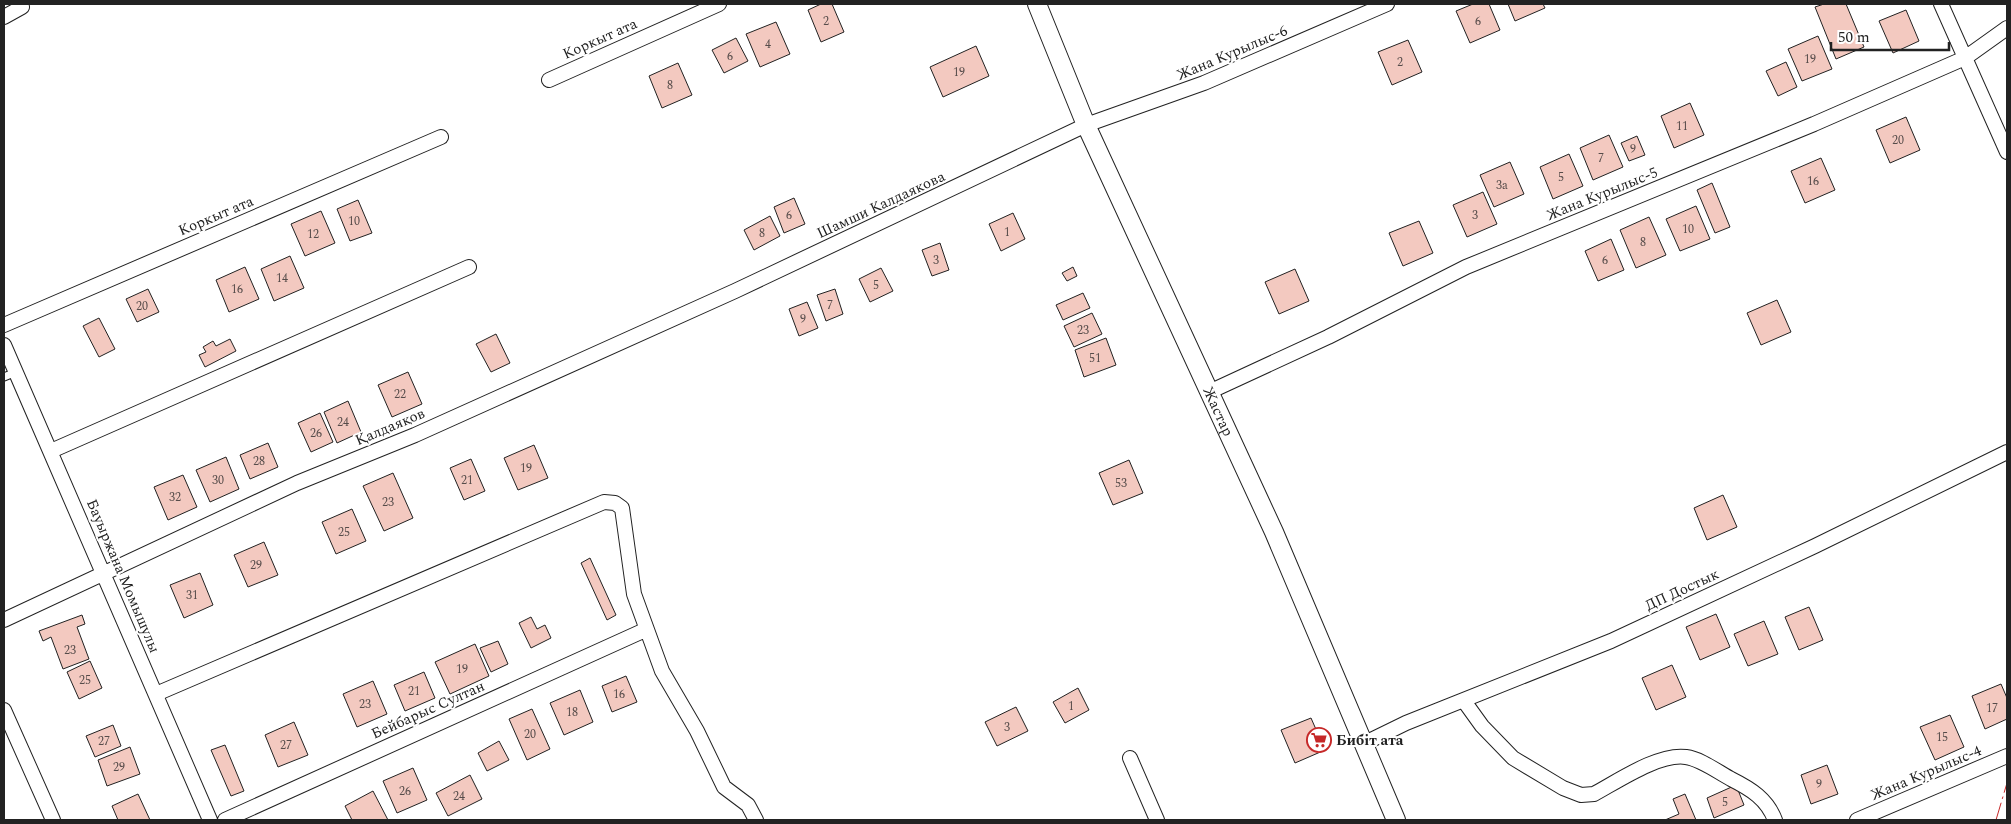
<svg xmlns="http://www.w3.org/2000/svg" width="2011" height="824" viewBox="0 0 2011 824" font-family="Spectral,serif">
	<style>
		.building { fill: #f3c9c0; stroke: #222 }
		.lines { fill: none; stroke-linecap: round; stroke-linejoin: round }
		.service-casing { stroke: #222; stroke-width: 9 }
		.minor-casing { stroke: #222; stroke-width: 16 }
		.tertiary-casing { stroke: #222; stroke-width: 20 }
		.service { stroke: #fff; stroke-width: 7 }
		.minor { stroke: #fff; stroke-width: 14 }
		.tertiary { stroke: #fff; stroke-width: 18 }
		.power { stroke: #c62828; stroke-width: 1; stroke-dasharray: 18 4 2.5 4; stroke-linecap: butt }
		.labels { text-anchor: middle; dominant-baseline: central; stroke-width: 4; stroke-linejoin: round; paint-order: stroke }
		.number-label { font-size: 12px; fill: #564c4a }
		.street-label { font-size: 15px; fill: #222; stroke: #fff }
		.poi-label { font-size: 15px; font-weight: bold; fill: #222; stroke: #fff; text-anchor: start }
	</style>
	<rect width="100%" height="100%" fill="#fff"/>
	<path class="building" d="M821,4H832L844,32L821,42L808,10Z
		M1473,4H1489L1500,30L1470,43L1456,11Z
		M1508,4H1543L1545,8L1515,21Z
		M1824,4H1846L1864,47L1836,59L1815,7Z
		M1906,10L1919,41L1893,53L1879,21Z
		M776,22L790,54L760,67L746,34Z
		M1818,36L1832,69L1802,81L1788,49Z
		M736,38L748,61L724,73L712,50Z
		M1408,40L1422,72L1392,85L1378,52Z
		M976,46L989,76L943,97L930,67Z
		M1786,62L1797,87L1778,96L1766,71Z
		M678,63L692,95L662,108L649,76Z
		M1690,103L1704,135L1674,148L1661,116Z
		M1906,117L1920,150L1890,163L1876,130Z
		M1609,135L1623,167L1593,180L1580,148Z
		M1637,136L1645,155L1629,161L1621,143Z
		M1569,154L1583,186L1553,199L1540,167Z
		M1821,158L1835,190L1805,203L1791,171Z
		M1510,162L1524,194L1494,207L1480,175Z
		M1712,183L1730,227L1715,233L1697,190Z
		M1483,192L1497,224L1467,237L1453,205Z
		M794,198L805,224L784,233L774,207Z
		M358,200L372,233L350,241L337,209Z
		M1696,206L1710,239L1680,251L1666,219Z
		M321,211L335,243L305,256L291,224Z
		M1013,213L1025,239L1001,251L989,224Z
		M770,216L780,236L754,250L744,230Z
		M1649,217L1666,255L1636,268L1620,230Z
		M1419,221L1433,253L1403,266L1389,233Z
		M1611,239L1624,270L1598,281L1585,251Z
		M940,243L949,270L932,276L922,250Z
		M290,256L304,288L274,301L261,269Z
		M245,267L259,299L229,312L216,280Z
		M1073,267L1077,276L1067,281L1062,273Z
		M881,268L893,291L870,302L859,279Z
		M1295,269L1309,301L1279,314L1265,282Z
		M148,289L159,312L137,322L126,299Z
		M835,289L843,314L826,321L817,295Z
		M1083,293L1090,308L1063,320L1056,305Z
		M1777,300L1791,332L1761,345L1747,313Z
		M807,302L818,328L799,336L789,309Z
		M1092,313L1102,334L1074,347L1064,326Z
		M99,318L115,349L99,357L83,326Z
		M496,334L510,363L491,372L476,344Z
		M1106,338L1116,365L1084,377L1075,350Z
		M230,339L236,351L205,367L199,355L206,352L203,347L213,341L216,346Z
		M408,372L422,404L392,417L378,385Z
		M348,401L361,432L337,443L324,412Z
		M320,413L333,442L311,452L298,423Z
		M268,443L278,467L250,479L240,455Z
		M534,445L548,478L518,490L504,458Z
		M226,457L239,489L210,502L196,470Z
		M471,459L485,491L464,500L450,468Z
		M1129,460L1143,493L1113,505L1099,473Z
		M393,473L413,518L384,531L363,486Z
		M183,475L197,507L168,520L154,487Z
		M1723,495L1737,527L1707,540L1694,508Z
		M352,509L366,541L336,554L322,522Z
		M264,542L278,575L248,587L234,555Z
		M590,558L616,615L607,620L581,563Z
		M200,573L213,605L184,618L170,585Z
		M1809,607L1823,640L1799,650L1785,617Z
		M1716,614L1730,647L1700,660L1686,627Z
		M82,615L85,624L77,627L89,659L63,669L51,637L43,641L39,631Z
		M531,617L537,629L545,625L551,638L531,648L519,623Z
		M1764,621L1778,654L1748,666L1734,634Z
		M498,641L508,664L491,672L480,648Z
		M475,644L489,676L450,694L435,662Z
		M90,661L102,688L79,699L67,672Z
		M1672,665L1686,697L1656,710L1642,678Z
		M424,672L435,698L405,711L394,685Z
		M626,676L637,702L612,712L602,686Z
		M373,681L387,714L357,727L343,694Z
		M2001,684L2007,698V719L1985,729L1972,696Z
		M1078,688L1089,710L1065,723L1053,702Z
		M580,690L593,722L564,735L550,703Z
		M1016,707L1028,731L997,746L985,722Z
		M532,709L550,749L527,760L509,719Z
		M1950,715L1964,747L1935,760L1920,727Z
		M1311,718L1325,750L1295,763L1281,730Z
		M294,722L308,755L278,767L265,735Z
		M113,725L121,746L95,757L86,736Z
		M499,741L509,760L487,771L478,753Z
		M225,745L244,791L231,796L211,750Z
		M130,747L140,774L107,786L98,760Z
		M1827,765L1838,794L1811,804L1801,775Z
		M413,768L427,800L397,813L383,781Z
		M470,775L482,799L448,816L436,793Z
		M1736,785L1744,805L1714,818L1707,798Z
		M373,791L388,820H352L345,806Z
		M138,794L150,820H118L112,806Z
		M1685,794L1696,820H1665L1679,814L1673,799Z"/>
	<g class="lines">
		<defs>
			<path id="service" d="M4,377L16,372"/>
			<path id="minor" d="M1941,4L2007,152
				M4,17L22,7
				M549,80L719,4
				M4,325L441,137
				M4,345L210,820
				M1209,392L1328,337L1466,267L1814,124L1965,58L2007,28
				M51,451L469,267
				M4,620L297,483L415,435L735,291L1086,125L1204,83L1387,4
				M156,694L604,502L615,503L622,508L634,594L662,671L697,731L724,787L748,805L756,820
				M1464,701L1482,726L1513,758L1563,788L1581,795L1594,794C1618,781 1659,753 1686,757C1701,759 1718,772 1731,779C1751,789 1767,799 1775,820
				M4,710L53,820
				M1363,744L1406,723L1611,641L1815,546L2007,452
				M1130,758L1157,820
				M225,820L645,630
				M1857,820L2007,756"/>
			<g id="tertiary">
				<path id="s1" d="M1037,4L1086,125L1274,532L1396,820"/>
			</g>
		</defs>
		<use href="#service" class="service-casing"/>
		<use href="#minor" class="minor-casing"/>
		<use href="#tertiary" class="tertiary-casing"/>
		<use href="#service" class="service"/>
		<use href="#minor" class="minor"/>
		<use href="#tertiary" class="tertiary"/>
		<path class="power" d="M1996,820L2007,783"/>
	</g>
	<defs>
		<symbol id="supermarket-ring" viewBox="-11 -11 22 22"><circle r="9.5" fill="#fff" stroke="#c62828" stroke-width="1.5"/><path d="M-6-5.5h2.5l.6 2H6L4.5 2H-2.5L-4.4-4H-6ZM-1.5 3.2a1.3 1.3 0 1 0 .1 0ZM3 3.2a1.3 1.3 0 1 0 .1 0Z" fill="#c62828"/></symbol>
	</defs>
	<g fill-rule="evenodd">
		<use href="#supermarket-ring" x="1305" y="726" width="28" height="28"/>
	</g>
	<g class="labels">
		<g class="number-label">
			<text x="826" y="21">2</text>
			<text x="1478" y="21">6</text>
			<text x="768" y="44">4</text>
			<text x="730" y="56">6</text>
			<text x="1810" y="59">19</text>
			<text x="1400" y="62">2</text>
			<text x="959" y="72">19</text>
			<text x="670" y="85">8</text>
			<text x="1682" y="126">11</text>
			<text x="1898" y="140">20</text>
			<text x="1633" y="149">9</text>
			<text x="1601" y="158">7</text>
			<text x="1561" y="177">5</text>
			<text x="1813" y="181">16</text>
			<text x="1502" y="185">3а</text>
			<text x="789" y="215">6</text>
			<text x="1475" y="215">3</text>
			<text x="354" y="221">10</text>
			<text x="1688" y="229">10</text>
			<text x="1007" y="232">1</text>
			<text x="762" y="233">8</text>
			<text x="313" y="234">12</text>
			<text x="1643" y="242">8</text>
			<text x="936" y="260">3</text>
			<text x="1605" y="260">6</text>
			<text x="282" y="278">14</text>
			<text x="876" y="285">5</text>
			<text x="237" y="289">16</text>
			<text x="830" y="305">7</text>
			<text x="142" y="306">20</text>
			<text x="803" y="319">9</text>
			<text x="1083" y="330">23</text>
			<text x="1095" y="358">51</text>
			<text x="400" y="394">22</text>
			<text x="343" y="422">24</text>
			<text x="316" y="433">26</text>
			<text x="259" y="461">28</text>
			<text x="526" y="468">19</text>
			<text x="218" y="480">30</text>
			<text x="467" y="480">21</text>
			<text x="1121" y="483">53</text>
			<text x="175" y="497">32</text>
			<text x="388" y="502">23</text>
			<text x="344" y="532">25</text>
			<text x="256" y="565">29</text>
			<text x="192" y="595">31</text>
			<text x="70" y="650">23</text>
			<text x="462" y="669">19</text>
			<text x="85" y="680">25</text>
			<text x="414" y="691">21</text>
			<text x="619" y="694">16</text>
			<text x="365" y="704">23</text>
			<text x="1071" y="706">1</text>
			<text x="1992" y="708">17</text>
			<text x="572" y="712">18</text>
			<text x="1007" y="727">3</text>
			<text x="530" y="734">20</text>
			<text x="1942" y="737">15</text>
			<text x="104" y="741">27</text>
			<text x="286" y="745">27</text>
			<text x="119" y="767">29</text>
			<text x="1819" y="784">9</text>
			<text x="405" y="791">26</text>
			<text x="459" y="796">24</text>
			<text x="1725" y="802">5</text>
		</g>
		<g class="street-label">
			<text transform="translate(600 39) rotate(-24)">Коркыт ата</text>
			<text transform="translate(1232 53) rotate(-23)">Жана Курылыс-6</text>
			<text transform="translate(1602 194) rotate(-22)">Жана Курылыс-5</text>
			<text transform="translate(881 205) rotate(-25)">Шамши Калдаякова</text>
			<text transform="translate(216 216) rotate(-23)">Коркыт ата</text>
			<text stroke="none"><textPath href="#s1" startOffset="446">Жастар</textPath></text>
			<text transform="translate(390 427) rotate(-23)">Қалдаяқов</text>
			<text transform="translate(123 576) rotate(67)">Бауыржана Момышулы</text>
			<text transform="translate(1682 590) rotate(-25)">ДП Достык</text>
			<text transform="translate(428 710) rotate(-24)">Бейбарыс Султан</text>
			<text transform="translate(1926 773) rotate(-23)">Жана Курылыс-4</text>
		</g>
		<g class="poi-label">
			<text x="1336" y="740">Бибіт ата</text>
		</g>
	</g>
	<rect width="2011" height="824" fill="none" stroke="#222222" stroke-width="10"/>
	<path d="M1831 42v8h118v-8" fill="none" stroke="#222222" stroke-width="2.5"/>
	<text x="1838" y="42" font-size="15" fill="#222222" stroke="#ffffff" stroke-width="4" paint-order="stroke">50 m</text>
</svg>
